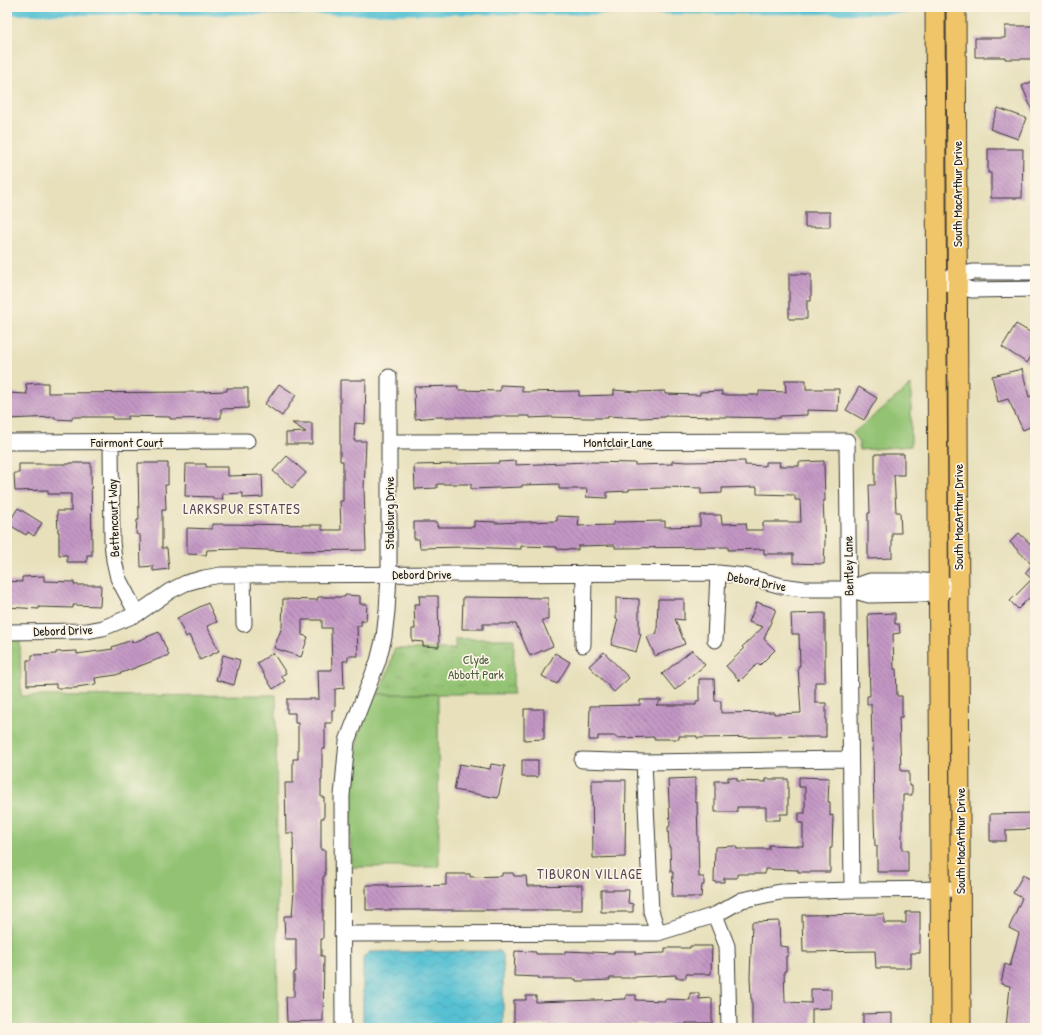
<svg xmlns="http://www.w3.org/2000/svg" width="1042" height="1035" viewBox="0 0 1042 1035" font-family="'Patrick Hand',sans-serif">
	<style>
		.green { fill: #92c272; stroke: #576f47 }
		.park { fill: url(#park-tufts); stroke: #576f47 }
		.water { fill: url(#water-waves); stroke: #3a6e78 }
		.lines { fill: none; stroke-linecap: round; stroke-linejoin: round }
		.canal { stroke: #57c1d3; stroke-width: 12 }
		.building { fill: url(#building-back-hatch) }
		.minor-casing { stroke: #3a3934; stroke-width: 17 }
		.major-casing { stroke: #3a3934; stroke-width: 21 }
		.minor { stroke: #fff; stroke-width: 15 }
		.major { stroke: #f0c469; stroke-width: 19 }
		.labels { text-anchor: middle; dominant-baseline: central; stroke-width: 3.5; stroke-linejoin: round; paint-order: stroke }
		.street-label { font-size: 13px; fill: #1c1c1c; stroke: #fcf5e5 }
		.park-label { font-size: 13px; fill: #4b5e3e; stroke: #fcf5e5 }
		.neighbourhood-label { font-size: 14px; letter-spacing: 1px; fill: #564757; stroke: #fcf5e5 }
	</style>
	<defs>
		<pattern id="park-tufts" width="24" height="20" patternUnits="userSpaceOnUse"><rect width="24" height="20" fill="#92c272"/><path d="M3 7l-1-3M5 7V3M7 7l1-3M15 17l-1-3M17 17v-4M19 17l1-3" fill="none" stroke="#7da662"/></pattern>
		<pattern id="water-waves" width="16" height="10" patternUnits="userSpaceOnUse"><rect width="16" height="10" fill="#57c1d3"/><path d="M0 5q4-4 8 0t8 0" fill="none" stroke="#4ba5b5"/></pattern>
		<pattern id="building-back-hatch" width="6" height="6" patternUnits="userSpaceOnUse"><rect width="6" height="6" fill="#c397c5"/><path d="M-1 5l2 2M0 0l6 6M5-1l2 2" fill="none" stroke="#9e7a9f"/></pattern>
	</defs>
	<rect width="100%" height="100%" fill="#fcf5e5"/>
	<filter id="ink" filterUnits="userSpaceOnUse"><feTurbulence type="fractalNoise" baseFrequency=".025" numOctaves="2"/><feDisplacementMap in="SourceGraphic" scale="8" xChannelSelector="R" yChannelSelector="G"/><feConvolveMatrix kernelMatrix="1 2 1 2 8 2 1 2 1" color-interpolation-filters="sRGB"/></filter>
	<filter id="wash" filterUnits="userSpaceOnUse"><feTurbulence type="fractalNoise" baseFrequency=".012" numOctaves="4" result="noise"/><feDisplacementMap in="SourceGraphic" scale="16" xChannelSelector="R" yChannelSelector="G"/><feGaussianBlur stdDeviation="0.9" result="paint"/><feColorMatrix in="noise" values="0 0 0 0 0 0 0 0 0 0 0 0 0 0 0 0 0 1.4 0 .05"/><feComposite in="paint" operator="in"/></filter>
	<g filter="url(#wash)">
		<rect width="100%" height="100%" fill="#e7e0bb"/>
		<path class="green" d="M911,385V446L860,450L859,444L853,433Z
			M7,639H20L21,696L276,695L278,1028H7Z
			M378,694H438L439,867H351C351,814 345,759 368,710C370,704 375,700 378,694Z"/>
		<path class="park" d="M455,639H514L513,694H378L389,669L394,649H455Z"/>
		<path class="water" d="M499,951L503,956V1024L498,1028H367L363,1024V957L370,952Z"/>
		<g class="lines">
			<path class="canal" d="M7,9L905,8"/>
		</g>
		<g id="blocks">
			<path class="building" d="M1005,26H1035V59H1005V57H975V38H1005Z
				M1035,80V117L1022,86Z
				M998,108L1026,118L1018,139L990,129Z
				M988,149H1023L1022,198H991V173H988Z
				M805,212H830V227H805Z
				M789,274H811V301H807V319H789Z
				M1016,324L1035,335V350L1027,363L1002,347Z
				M1022,369L1029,397L1035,394V425L1023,430L1008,399L998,402L992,376Z
				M340,380H366L365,424L355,423L354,441H366L364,489L366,550L290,551L242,549L207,550L206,555L187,554V528L212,529V524L322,525V530H341L340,501H343V461H340Z
				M785,380H806V389H839L838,411L807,410V415L780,416V418L665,416V417L641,418L608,416V418H587L551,417L530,418V416H493V417H436L415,419L414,387L458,386V390L500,391V385L522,386V392L579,391V396L614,395V390L636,392L665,391V394L700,395V392L722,391V395H759V391L786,392Z
				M39,383H48V393L200,392L227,391V388H248V408L221,409V418L170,419V417L128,416V419H112V417H72V420L55,419V417L7,419V393L27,394L26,384Z
				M279,384L296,395L282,416L265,404Z
				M859,387L877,398L864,420L846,410Z
				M292,423H312V444H286V433L306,432Z
				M875,454H904V475H894L896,512H900L901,533H892V558L868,559V513H870L869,485H875Z
				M287,456L306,473L292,488L273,471Z
				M516,461V465L587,462L635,463V465L672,464V461L687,462L745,461V465L765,466V462H780L779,466H799V462L824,461L825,501H823L825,542L824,564L793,563V554H764V549L728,550V547L615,548V545L578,546V550L557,549V547L521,546V549L464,547L420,548L419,539H414V522H437V527H474V521L495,522V523L557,521V516L579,517L578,526L614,525V522L665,521V527L700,526V515H721L722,524L746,523L747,530H763V522H801L800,500H795V495L757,494V487L722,488V493L701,494V488L665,487V488L629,489V491L607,492V498L586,497L587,489H559V484L522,485V487L471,489V484H437V488L415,489L414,465L499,463V462Z
				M70,463H91L92,555H87V562H67V555H59V532H58L57,511H71V494H48V490L15,491L14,473H19V464H70Z
				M138,463H168V485H165L166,510H162V548H167L169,569L153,571V566L141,567L140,535L136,534L137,520H139Z
				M186,464H206V467H228V476L262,475L263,497L243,498V493L222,494L223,499H213V497L185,496Z
				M18,508L42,523L34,536L28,532L26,535L8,524Z
				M1019,533L1035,548V592L1018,609L1010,601L1032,579L1025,573L1032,565L1010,542Z
				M44,576V581L74,582V585H101L100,606L73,605V608L39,607V609L7,607V581L22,582V577Z
				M345,595L360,596V604H367L366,621H361V626H357L358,656H348V661H343L344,688L335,689V710H332V723H325V749H322V780H321V797H324V818H321V850H325V876L323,877V939H321V956H324L323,1021L287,1022L286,997H294V972H296V939H285L284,916H292L294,891L293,833H286L285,783H293V759H298V723H295V713H287V699H319L318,670H332L331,628H322V620H302V635L308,637L301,657L274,648L282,627L283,599L317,600L318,597H345Z
				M419,596H438L439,647L423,646V642L412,641V629H415L414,604H420Z
				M463,597L548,598V620H542L553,646L530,656L516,624H483V629H462Z
				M616,598L639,599V633L641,634L636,652L611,645L618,619H616Z
				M658,599H684V620L675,619L685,644L655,656L647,637L657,633Z
				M757,602L776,609L764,639L775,650L760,665L758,663L740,681L726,666L744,649L742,647L763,627L749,622Z
				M208,603L217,622L207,626L219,651L200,660L189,635L186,637L177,618Z
				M825,613V682H815V703H826V737H801V736L774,737L697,738V736H679V739H654V737L616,738V736H598V740H589L590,706L640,705V700H662L656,705H696V701H699V679H714L715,701H721V713L774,712V714L801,713L798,666H800L799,634H792L791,614Z
				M895,613V624H899L900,633L893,634L894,669H896L897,696H902V717H899L901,771H909V786H912V795H903V820H902V850H908V872H877V846H875L874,820L873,744H872L871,704H867V696H870L868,614Z
				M159,632L169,655L145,664L116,675L95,678L96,684L77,687V688H56V684L27,685V660H32V655L56,654V652L77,651V654L113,649L112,647L132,640V643Z
				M692,650L705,665L675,690L662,674Z
				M604,652L629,678L614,692L589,666Z
				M273,653L286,673L281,676L285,681L273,689L257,663Z
				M555,653L570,662L557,684L542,676Z
				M223,655L240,660L234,685L216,680Z
				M524,709H544V739L524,740Z
				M522,760H538V777H522Z
				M459,764L490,769L491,764L505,766L498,798L454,790Z
				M728,777L737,778V781L766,782V779H788V814H780V820H766V807H737V812H715V781H728Z
				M799,777L829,778L828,802H830V816L833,815L832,848H830V872H798V870L765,869V874H737V878H724V882H714L715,847L736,846L737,849H769V845L803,846V823H799V813H805V787H799Z
				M695,778V802H697L699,877H704V885H702L701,897H672L673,872H671L670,847H669L668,827L670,826L668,779Z
				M592,780H626L625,857L593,858Z
				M1035,813V829L1006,830V841H990V814Z
				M502,873H513L514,876H526L527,886L582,885V910H366V885H388V887L446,885V874H470V877L502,876Z
				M1023,875L1035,882V962L1031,976L1033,977L1030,995H1033L1032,1028H1006L1010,986L1001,984L1005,964L1010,966L1019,933L1009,928L1022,898L1013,893Z
				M601,890H629L628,903L633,904V912H601Z
				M906,912H920V953H911V968H876L875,951L803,952L802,915L884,914V923H906Z
				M779,921L780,946L788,947V956H786V971H784L785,1002L811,1003V989H831V1008L812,1009V1026L786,1025V1028H752V999H751L750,977L752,922Z
				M690,946H712L711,974H686V978H676V975L635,977V978H610V980L586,981H576V979H539V977L514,976L515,951L536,952V954H565V951L614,953V951H635V954L665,953V948H690Z
				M690,993H699V999L712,998V1023H686V1025L637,1024V1025L610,1026V1027H600V1026L560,1025V1027H549V1025L514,1026V1000H526V996H536V1002L626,999V995H636V1000L665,1001V999L690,1000Z
				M892,1013V1026H863V1014Z"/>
		</g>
	</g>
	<g filter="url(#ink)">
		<use href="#blocks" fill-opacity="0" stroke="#3a3934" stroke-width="1"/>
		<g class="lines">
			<defs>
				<path id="minor" d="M947,278L973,272H1035
					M937,280L972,290L1035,289
					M7,442L247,441
					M111,442L112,542L114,560L118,578L137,614
					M390,442L847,441L852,890L780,892L742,900L715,915L727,946L729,1028
					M243,575L244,624
					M848,589L870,581H924L949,585
					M7,632L87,631L103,628L137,614L170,591L186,583L204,578L221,575L718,573L745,576L782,586L804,589H848L869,595L925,594L959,587
					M715,640L718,573
					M583,645L584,573
					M582,760L644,762
					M852,890L960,889
					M658,933L651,911L644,762L850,759
					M342,934L658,933L715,915
					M343,1028L342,796L347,741L378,661L384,637L387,611L389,574V377"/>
				<path id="major" d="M935,7L941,1028
					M956,7L961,1028"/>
			</defs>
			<use href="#minor" class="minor-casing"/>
			<use href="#major" class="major-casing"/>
			<use href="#minor" class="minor"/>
			<use href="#major" class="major"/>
		</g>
	</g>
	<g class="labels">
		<g class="street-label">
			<text transform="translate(957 194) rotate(-90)">South MacArthur Drive</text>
			<text x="127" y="442">Fairmont Court</text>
			<text x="618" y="442">Montclair Lane</text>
			<text transform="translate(389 513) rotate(-90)">Stalsburg Drive</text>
			<text transform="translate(958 517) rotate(-90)">South MacArthur Drive</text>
			<text transform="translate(113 518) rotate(-92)">Bettencourt Way</text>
			<text transform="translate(848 566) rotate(-91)">Bentley Lane</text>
			<text x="422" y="574">Debord Drive</text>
			<text transform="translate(757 581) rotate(11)">Debord Drive</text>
			<text transform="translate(63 630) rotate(-2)">Debord Drive</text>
			<text transform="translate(960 841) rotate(-90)">South MacArthur Drive</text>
		</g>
		<g class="park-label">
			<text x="476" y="659">Clyde<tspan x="476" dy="15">Abbott Park</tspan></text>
		</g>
		<g class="neighbourhood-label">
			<text x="242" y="508">LARKSPUR ESTATES</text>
			<text x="590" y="873">TIBURON VILLAGE</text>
		</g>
	</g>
	<rect width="1042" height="1035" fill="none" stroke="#fcf5e5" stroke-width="24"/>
</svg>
